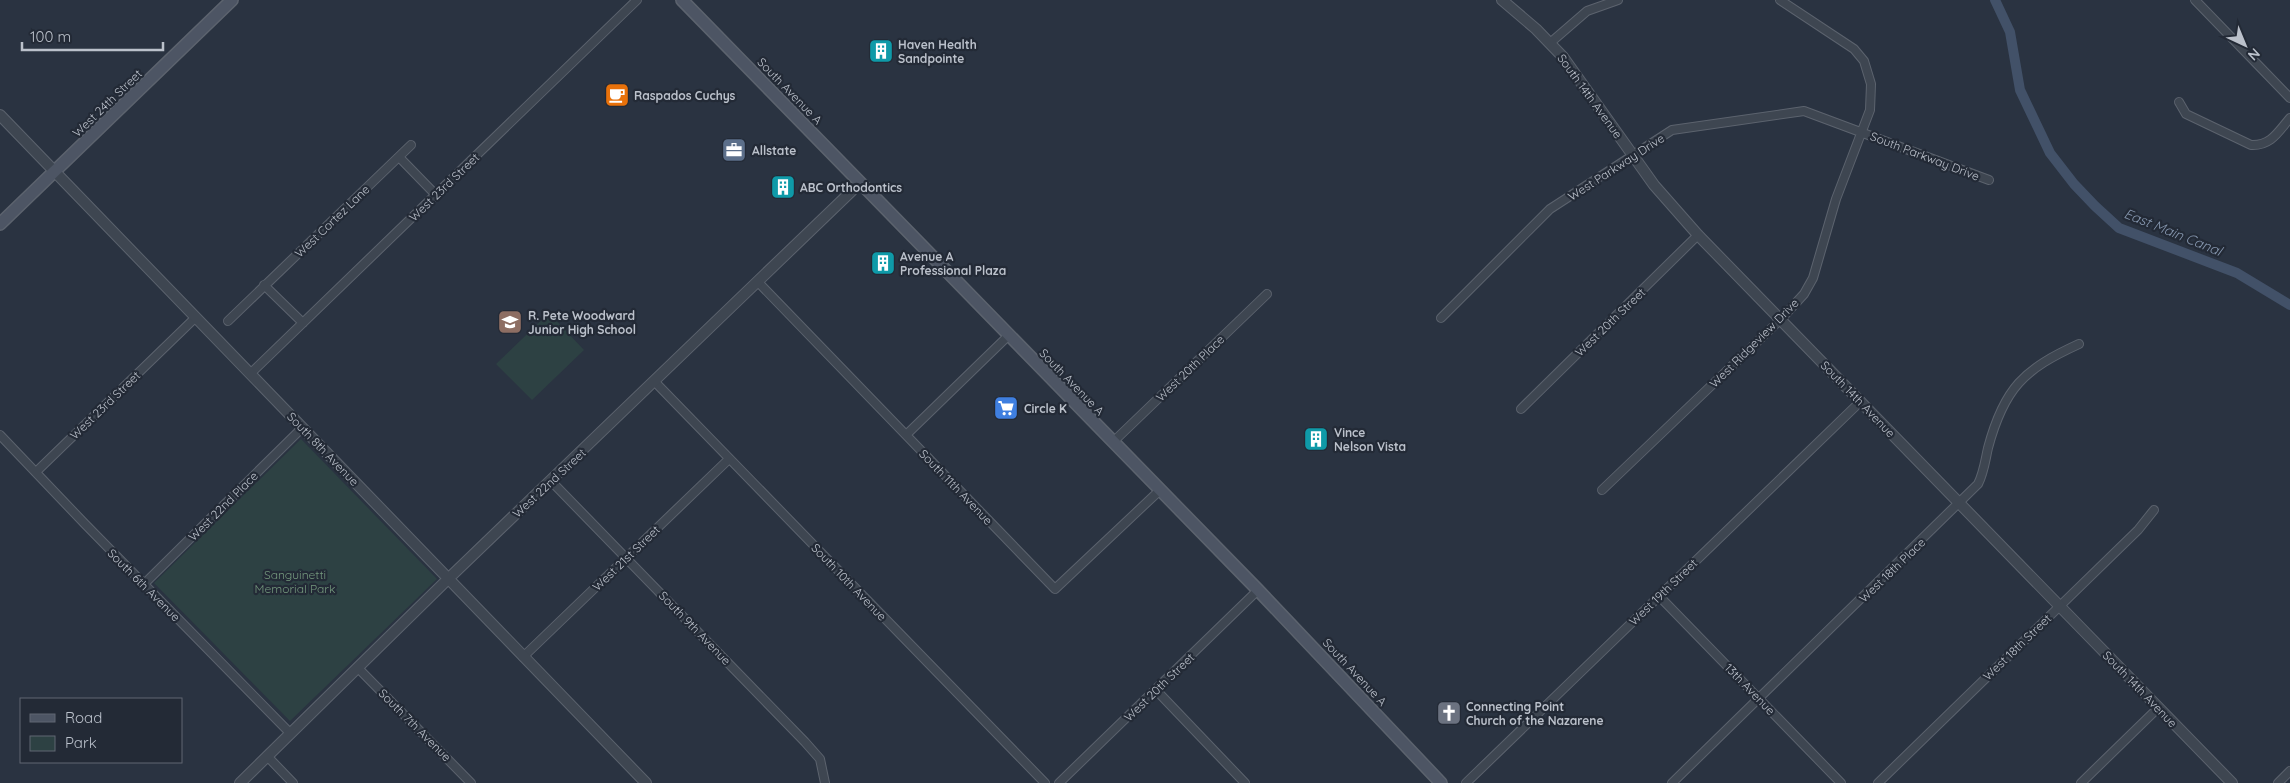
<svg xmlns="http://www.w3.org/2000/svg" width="2290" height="783" viewBox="0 0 2290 783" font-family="Quicksand,sans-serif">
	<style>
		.green { fill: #2d4143 }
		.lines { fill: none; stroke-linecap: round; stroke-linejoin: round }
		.canal { stroke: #425168; stroke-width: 10 }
		.minor-casing { stroke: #5c636e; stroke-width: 10 }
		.tertiary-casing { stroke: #5c636e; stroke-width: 12 }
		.secondary-casing { stroke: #5c636e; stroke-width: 14 }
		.minor { stroke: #3e4651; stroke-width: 8 }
		.tertiary { stroke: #3e4651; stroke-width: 10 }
		.secondary { stroke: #4d5564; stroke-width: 11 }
		.labels { text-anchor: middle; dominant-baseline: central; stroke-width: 4.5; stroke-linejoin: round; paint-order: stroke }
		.poi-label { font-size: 12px; font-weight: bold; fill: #bbc1cb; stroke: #232a36; text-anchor: start }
		.street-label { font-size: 12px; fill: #bbc1cb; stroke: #232a36 }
		.park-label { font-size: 12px; fill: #75997e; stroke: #232a36 }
		.water-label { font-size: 14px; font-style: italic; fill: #8697af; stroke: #232a36 }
	</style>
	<rect width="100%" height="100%" fill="#2a3341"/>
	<path class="green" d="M549,313L584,350L532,400L496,364Z
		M301,439L437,579L290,721L154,583Z"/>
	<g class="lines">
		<path class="canal" d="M1995,0L2010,32L2020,90L2050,153L2074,184L2095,206L2119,228L2237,273L2290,305"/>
		<defs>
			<path id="minor" d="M2195,0L2290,98
				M1550,43L1587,11L1618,0
				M2179,102L2186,114L2251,145C2271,146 2278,132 2290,118
				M399,157L435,194
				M758,282L1055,589L1159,491
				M264,285L303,323
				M1441,318L1550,209L1672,130L1804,111L1989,180
				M228,321L411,145
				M250,374L637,0
				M654,381L1045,783
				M1521,409L1698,235
				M0,435L85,524L290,733
				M906,435L1008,336
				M1113,442L1267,294
				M37,471L196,317
				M551,481L805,742L820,759L825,783
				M1602,490L1781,319L1804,294L1813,278L1836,199L1870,110L1871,84L1864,61L1854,49L1780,0
				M144,584L302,428
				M1659,596L1841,783
				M523,657L729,459
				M358,668L471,783
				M1156,690L1245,783
				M267,756L293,783
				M1059,783L1258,590
				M1466,783L1861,401
				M1672,783L1978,484C1984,472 1985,461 1988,448C2004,388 2024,369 2079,344
				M1878,783L2138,530L2154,510
				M2081,783L2158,708
				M2278,783L2290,771"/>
			<path id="tertiary" d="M1502,0L1536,29L1563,57L1654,185L1698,235L2232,783
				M0,115L646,783
				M240,783L448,579L860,183"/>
			<path id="secondary" d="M682,0L1258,590L1441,783
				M0,224L232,0"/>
		</defs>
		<use href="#minor" class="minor-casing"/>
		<use href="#tertiary" class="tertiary-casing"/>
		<use href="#secondary" class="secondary-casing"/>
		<use href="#minor" class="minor"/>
		<use href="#tertiary" class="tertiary"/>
		<use href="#secondary" class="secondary"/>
	</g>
	<defs>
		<symbol id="building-square" viewBox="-11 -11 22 22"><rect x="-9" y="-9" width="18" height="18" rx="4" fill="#0f9aa8" stroke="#232a36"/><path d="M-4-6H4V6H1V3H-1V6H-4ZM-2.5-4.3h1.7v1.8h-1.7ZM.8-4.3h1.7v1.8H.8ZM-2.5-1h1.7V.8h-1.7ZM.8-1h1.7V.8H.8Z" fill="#fff"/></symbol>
		<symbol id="cafe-square" viewBox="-11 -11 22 22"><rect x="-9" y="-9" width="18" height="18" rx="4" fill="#e8710a" stroke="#232a36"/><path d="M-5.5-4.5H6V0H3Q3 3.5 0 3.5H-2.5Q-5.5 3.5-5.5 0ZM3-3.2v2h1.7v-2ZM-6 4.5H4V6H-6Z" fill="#fff"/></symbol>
		<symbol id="office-square" viewBox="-11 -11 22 22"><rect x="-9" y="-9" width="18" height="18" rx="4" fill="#5c6f8a" stroke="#232a36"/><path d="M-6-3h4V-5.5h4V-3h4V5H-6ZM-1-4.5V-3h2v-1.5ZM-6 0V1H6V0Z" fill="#fff"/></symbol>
		<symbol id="school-square" viewBox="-11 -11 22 22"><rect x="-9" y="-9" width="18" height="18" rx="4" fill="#8d6e63" stroke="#232a36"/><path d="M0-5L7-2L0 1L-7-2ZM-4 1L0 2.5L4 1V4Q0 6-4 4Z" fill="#fff"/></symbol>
		<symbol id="supermarket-square" viewBox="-11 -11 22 22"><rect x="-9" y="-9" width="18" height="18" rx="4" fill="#3f7fe0" stroke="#232a36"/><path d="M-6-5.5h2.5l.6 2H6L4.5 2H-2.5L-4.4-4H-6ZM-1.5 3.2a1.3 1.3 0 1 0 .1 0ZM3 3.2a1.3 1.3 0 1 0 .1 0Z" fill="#fff"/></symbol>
		<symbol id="church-square" viewBox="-11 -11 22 22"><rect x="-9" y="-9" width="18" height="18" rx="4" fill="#6b7280" stroke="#232a36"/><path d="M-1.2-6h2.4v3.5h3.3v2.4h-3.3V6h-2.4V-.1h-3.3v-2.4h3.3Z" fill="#fff"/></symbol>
	</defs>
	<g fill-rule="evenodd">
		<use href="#building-square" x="867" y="37" width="28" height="28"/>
		<use href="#cafe-square" x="603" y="81" width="28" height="28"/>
		<use href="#office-square" x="720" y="136" width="28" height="28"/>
		<use href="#building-square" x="769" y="173" width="28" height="28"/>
		<use href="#building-square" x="869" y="249" width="28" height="28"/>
		<use href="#school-square" x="496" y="308" width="28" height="28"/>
		<use href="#supermarket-square" x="992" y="394" width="28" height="28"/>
		<use href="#building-square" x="1302" y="425" width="28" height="28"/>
		<use href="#church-square" x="1435" y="699" width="28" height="28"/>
	</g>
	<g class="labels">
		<g class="poi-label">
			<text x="898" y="44">Haven Health<tspan x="898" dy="14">Sandpointe</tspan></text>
			<text x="634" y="95">Raspados Cuchys</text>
			<text x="752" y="150">Allstate</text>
			<text x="800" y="187">ABC Orthodontics</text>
			<text x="900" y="256">Avenue A<tspan x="900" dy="14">Professional Plaza</tspan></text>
			<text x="528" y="315">R. Pete Woodward<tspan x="528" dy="14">Junior High School</tspan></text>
			<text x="1024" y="408">Circle K</text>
			<text x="1334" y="432">Vince<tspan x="1334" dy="14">Nelson Vista</tspan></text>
			<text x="1466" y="706">Connecting Point<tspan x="1466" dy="14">Church of the Nazarene</tspan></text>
		</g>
		<g class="street-label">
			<text transform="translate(790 91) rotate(46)">South Avenue A</text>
			<text transform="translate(1590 96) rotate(54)">South 14th Avenue</text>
			<text transform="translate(107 103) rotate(-44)">West 24th Street</text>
			<text transform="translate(1925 156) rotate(21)">South Parkway Drive</text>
			<text transform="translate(1616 167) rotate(-33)">West Parkway Drive</text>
			<text transform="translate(444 187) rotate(-44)">West 23rd Street</text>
			<text transform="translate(332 221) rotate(-44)">West Cortez Lane</text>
			<text transform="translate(1610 322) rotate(-44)">West 20th Street</text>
			<text transform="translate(1754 343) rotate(-45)">West Ridgeview Drive</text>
			<text transform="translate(1190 368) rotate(-44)">West 20th Place</text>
			<text transform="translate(1072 382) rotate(46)">South Avenue A</text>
			<text transform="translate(1858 399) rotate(46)">South 14th Avenue</text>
			<text transform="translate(105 405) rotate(-44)">West 23rd Street</text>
			<text transform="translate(323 449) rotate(46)">South 8th Avenue</text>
			<text transform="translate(549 483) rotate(-43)">West 22nd Street</text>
			<text transform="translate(956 487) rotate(46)">South 11th Avenue</text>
			<text transform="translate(223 506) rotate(-45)">West 22nd Place</text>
			<text transform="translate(626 558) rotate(-44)">West 21st Street</text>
			<text transform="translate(1892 570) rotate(-44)">West 18th Place</text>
			<text transform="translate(849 582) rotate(46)">South 10th Avenue</text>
			<text transform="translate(144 585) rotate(45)">South 6th Avenue</text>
			<text transform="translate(1663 592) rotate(-44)">West 19th Street</text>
			<text transform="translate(695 628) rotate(46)">South 9th Avenue</text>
			<text transform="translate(2017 647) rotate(-44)">West 18th Street</text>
			<text transform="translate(1355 672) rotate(47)">South Avenue A</text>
			<text transform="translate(1159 687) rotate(-44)">West 20th Street</text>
			<text transform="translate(1750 689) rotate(46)">13th Avenue</text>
			<text transform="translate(2140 689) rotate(46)">South 14th Avenue</text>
			<text transform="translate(415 725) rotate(45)">South 7th Avenue</text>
		</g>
		<g class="park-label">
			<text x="295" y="574">Sanguinetti<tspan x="295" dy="14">Memorial Park</tspan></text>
		</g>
		<g class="water-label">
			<text transform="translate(2173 232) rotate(22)">East Main Canal</text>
		</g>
	</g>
	<rect x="20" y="698" width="162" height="65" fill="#232a36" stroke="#606672"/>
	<rect x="30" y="714" width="25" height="8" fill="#4d5564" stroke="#606672"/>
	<text x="65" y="723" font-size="15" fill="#bbc1cb">Road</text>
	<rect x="30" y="736" width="25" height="15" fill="#2d4143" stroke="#606672"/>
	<text x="65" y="748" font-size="15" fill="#bbc1cb">Park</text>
	<g transform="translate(2245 45) rotate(136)" stroke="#232a36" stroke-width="4" paint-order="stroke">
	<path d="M0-4L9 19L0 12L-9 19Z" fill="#bbc1cb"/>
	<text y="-8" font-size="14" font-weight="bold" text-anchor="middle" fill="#bbc1cb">N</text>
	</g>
	<path d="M22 42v8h141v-8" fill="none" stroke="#bbc1cb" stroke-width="2.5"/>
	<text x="30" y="42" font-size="15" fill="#bbc1cb" stroke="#232a36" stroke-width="4" paint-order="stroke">100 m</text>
</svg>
